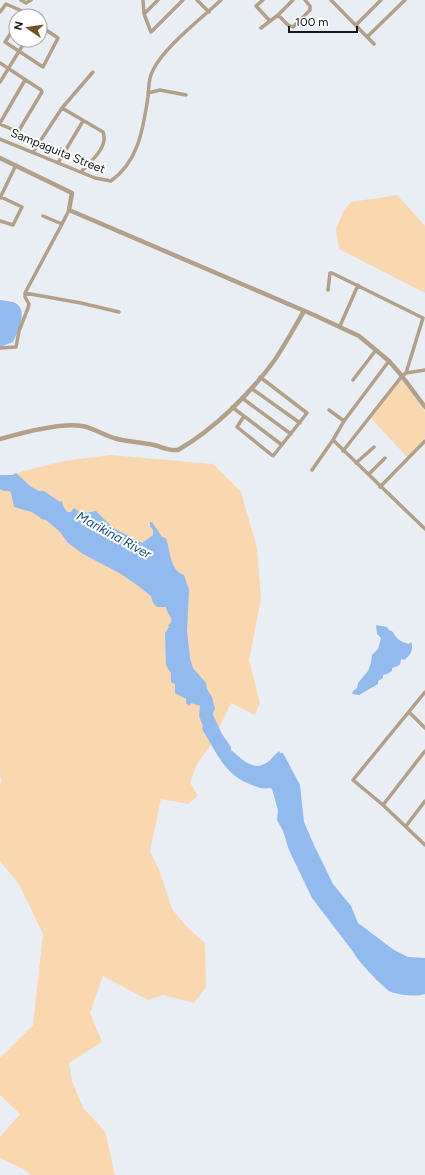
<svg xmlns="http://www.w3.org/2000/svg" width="425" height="1175" viewBox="0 0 425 1175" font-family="Figtree,sans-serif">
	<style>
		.green { fill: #f9d7af }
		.water { fill: #91bbef }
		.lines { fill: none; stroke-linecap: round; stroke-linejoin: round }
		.minor { stroke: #b3a089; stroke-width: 3.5 }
		.tertiary { stroke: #b3a089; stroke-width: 4.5 }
		.labels { text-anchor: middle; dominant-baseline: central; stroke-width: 4; stroke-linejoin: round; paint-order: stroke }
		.street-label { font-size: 12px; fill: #141619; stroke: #fff }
		.water-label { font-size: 13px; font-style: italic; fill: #114b88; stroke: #fff }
	</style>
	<rect width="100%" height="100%" fill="#e9eef5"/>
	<path class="green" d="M397,195L425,226V293L339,249L336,229L344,210L351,202Z
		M400,377L425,412V438L407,457L370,417Z
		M110,455L213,464L241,492L257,548L261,599L249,660L260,703L255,715L231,703L211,745L197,764L190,783L198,796L188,804L161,799L150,851L160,872L172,909L187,927L205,943L206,987L194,1003L163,995L148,1000L103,976L90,1013L102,1042L69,1063L72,1081L83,1108L105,1131L115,1175H31L23,1169L0,1158V1137L20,1114L0,1095V1058L33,1025L43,934L19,884L0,861V784L2,781L0,776V481L23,471L64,461Z"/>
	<path class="water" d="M0,300C4,301 9,301 13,302C30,308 18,332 13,342L0,347Z
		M16,473L30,486L39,491H44L60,502L62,501L63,506L67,512H71L74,508L81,513L84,511L86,513L96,511L113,528L142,543L153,535V530L150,526V522H152L162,537L166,538C170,550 170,571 184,575L189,590L187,631L190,658L193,668L206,683L207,689L212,697L215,709L213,713V715L222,734L231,747V750C240,757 252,771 264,764C270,762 274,755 279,751L280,753H283L300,785L304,822L314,845L333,884L351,906L358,923L394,950L408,957L425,958V994C416,997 400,995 391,992C384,989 356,959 354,953L312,898L289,850L283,831L277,820L278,810L272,789L270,788C263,789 259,788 252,785C224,775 217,753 202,729L203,726L199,716L200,706L191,703L189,706L186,703V699L175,693V684L171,682V673L168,669L166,665L165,633L169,627L168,625C177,620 166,614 166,607H157L153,603L151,596L141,588L121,574L83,554L68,543L60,532L46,520L42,519L32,512L14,507L11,493L9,491H4L0,489V475H12Z
		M376,625L387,627L389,630L393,632C397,640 400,641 409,644L411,642C414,647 411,655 406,658L405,660L401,659C401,666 398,666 392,668V671L387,674L383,675V678L378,681V684L359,695L352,694L353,691L357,688L358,683L368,671L371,663L372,655L378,649L381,638L377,634Z"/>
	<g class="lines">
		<path class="minor" d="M21,0L26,3L31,0
			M143,0L144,14L151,32L183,0
			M197,0L209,12
			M263,0L256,6L270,21
			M331,0L374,44
			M0,12L6,4L22,11L23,13L22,16
			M144,14L158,0
			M278,15L288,25L293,27L310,10V6L305,0
			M16,25L5,42L43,67L58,38L40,26
			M356,25L381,0
			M261,28L278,15L293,0
			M367,37L405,0
			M0,63L41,90L42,92L18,132L0,124
			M0,82L26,40
			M148,93L160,90L186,95
			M62,108L103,132C109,147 90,162 81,172
			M0,123L25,80
			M0,139L95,178L111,181C139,161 143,128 148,97C149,87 148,79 153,70C164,47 202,18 221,0
			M33,152L62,108L93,72
			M58,163L83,121
			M0,198L16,165
			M43,216L62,224L69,210
			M0,221L13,225L22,207L1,197
			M328,290L330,273H332L423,318L406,373
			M25,293L81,303L119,312
			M340,326L358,285
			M0,348L16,347L19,331L28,308L29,304L25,297V293L62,224
			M389,361L344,421L333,440L425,529
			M353,380L376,350
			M251,388L300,423
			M242,398L291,434
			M232,407L282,445
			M329,410L344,421
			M244,416L237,427L273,456L307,413L260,377
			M343,451L402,376L406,373L425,370
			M356,463L374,447
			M312,470L333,440
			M369,474L385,458
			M380,487L425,441
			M425,692L353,780L383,805L425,845
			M409,712L425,728
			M383,805L425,751
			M406,826L425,801"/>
		<path class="tertiary" d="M0,158L72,193L69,210L314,315L359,336L389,361L402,376L425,407
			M0,439C21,433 61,422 82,426C94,428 103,435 114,438C127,442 141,442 154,445C162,447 169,451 178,450C213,430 250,394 274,361C285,345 294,328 304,311"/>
	</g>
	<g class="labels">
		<g class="street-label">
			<text transform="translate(58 151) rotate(22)">Sampaguita Street</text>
		</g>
		<g class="water-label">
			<text transform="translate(114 535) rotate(29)">Marikina River</text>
		</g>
	</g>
	<g transform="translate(28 28) rotate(283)"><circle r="19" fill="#ffffff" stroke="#a1a2a3"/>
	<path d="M0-3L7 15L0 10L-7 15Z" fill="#6f5025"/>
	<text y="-6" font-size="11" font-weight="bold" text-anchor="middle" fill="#141619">N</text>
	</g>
	<path d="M289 26v6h68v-6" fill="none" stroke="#141619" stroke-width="2"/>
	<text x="295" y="26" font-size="12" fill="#141619" stroke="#ffffff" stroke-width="3" paint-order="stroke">100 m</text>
</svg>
